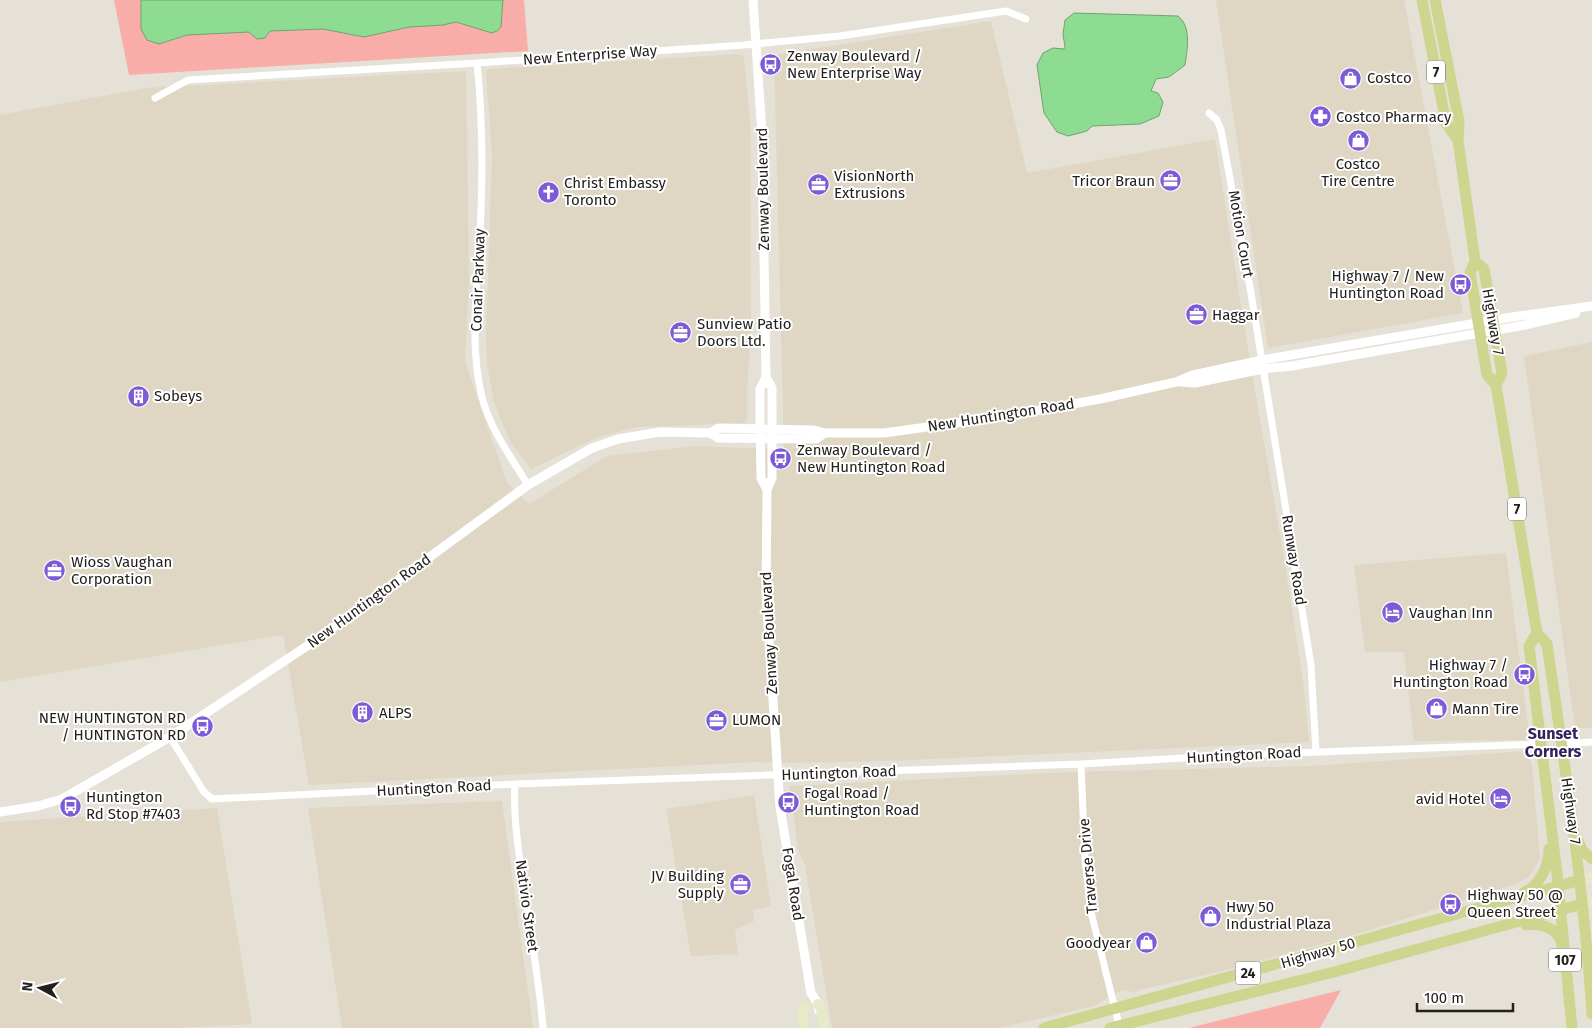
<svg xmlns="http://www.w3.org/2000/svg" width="1592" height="1028" viewBox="0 0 1592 1028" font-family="'Fira Sans',sans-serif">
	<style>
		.built { fill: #dfd6c4 }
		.green { fill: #f8ada8 }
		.water { fill: #8edc91; stroke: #6ea46e }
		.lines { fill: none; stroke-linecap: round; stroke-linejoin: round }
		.minor { stroke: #fff; stroke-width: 7 }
		.tertiary { stroke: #fff; stroke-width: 9 }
		.secondary { stroke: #e6eac7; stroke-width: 10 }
		.primary { stroke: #ced58f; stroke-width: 11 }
		.labels { text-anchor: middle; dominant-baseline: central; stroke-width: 4; stroke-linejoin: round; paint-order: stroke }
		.shield { fill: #fff; stroke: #656461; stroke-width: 1 }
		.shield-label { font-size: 14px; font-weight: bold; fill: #23211d }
		.street-label { font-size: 15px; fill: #23211d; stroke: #fff }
		.poi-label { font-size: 15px; fill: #23211d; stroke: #fff; text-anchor: start }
		.neighbourhood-label { font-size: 16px; font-weight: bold; fill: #33235d; stroke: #fff }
	</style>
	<rect width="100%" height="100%" fill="#e6e1d6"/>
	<path class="built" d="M1216,0H1404L1463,313L1268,348Z
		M991,21L1027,173L1215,139L1249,356L1286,569L1304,688L1309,742L887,761L790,763L755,762L309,785L283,635L0,682V115L146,88L466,71L469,281L465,362L507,483L529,504L607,456L697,446L784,450L774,55Z
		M740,54L744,57L751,132V332L747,390V423L637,427L596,438L531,469L510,442L494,402L487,365L486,338L492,155L486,72L488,69Z
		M1592,342V728H1575L1524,356Z
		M1506,553L1530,740L1414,741L1404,652H1365L1354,565Z
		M1525,751L1532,764L1540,859L1529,877L1513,885L1344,938L1230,969L1131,992L1122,990L1094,1006L999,1028H832L805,866L798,849L790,786L1070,772L1313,766Z
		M754,795L771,906L753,910L754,921L735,930L738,954L691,956L666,809Z
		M502,801L533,1028H342L308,808Z
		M217,808L252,1024L178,1028H0V822Z"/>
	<path class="green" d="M114,0H524L528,51L129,75Z
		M1341,990L1320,1028H1189Z"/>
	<path class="water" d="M141,0H503L501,27L497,31L492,33L456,22L443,25L409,27L364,37L323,29L270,31L265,38L257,39L249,32L187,35L159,44L147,40L141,29Z
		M1074,13L1178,16C1192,27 1187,50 1185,65L1169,77L1156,79L1151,91L1158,93L1163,102L1159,116L1140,124L1092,126L1087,131L1068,136L1057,132L1044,113L1037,65L1043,53L1053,48L1064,49L1065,47L1063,34L1065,20Z"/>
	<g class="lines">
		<path class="minor" d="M477,63C483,120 483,176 480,234C477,287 469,345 482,397C490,429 511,457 528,485
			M155,98L188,80L477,63L744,45L840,36L1006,11L1026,19
			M1209,113L1217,120L1221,130L1251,293L1311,665L1316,752
			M170,737L204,792L212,799L515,784L1081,764L1236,755L1542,744
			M1561,744L1592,742
			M1081,764L1085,859L1091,912L1119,1025
			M515,784C513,814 518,846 522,876C529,926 539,977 543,1028"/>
		<path class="tertiary" d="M753,0L762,134L766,377L772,388V478L767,490L766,594L780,807L811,993L818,1004L819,1011
			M766,377L760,389V429L761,478L767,490
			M1181,382L1195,383L1263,369L1292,366L1525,325L1576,313
			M710,433L719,428L814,430L825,433H884L1013,415L1100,399L1176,382L1193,375L1262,360L1512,317L1592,306
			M0,812L38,806L62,799L170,737L319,638L528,485L592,448L618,439L660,432L710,433L718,438L816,439L825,433"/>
		<path class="secondary" d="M1580,880L1592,877
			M1582,904L1592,901
			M818,1004L821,1009L824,1028
			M804,1028L802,1015L805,1006"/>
		<path class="primary" d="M1422,0L1446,123L1458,140
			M1435,0L1459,121L1458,140L1475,261L1470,273L1487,375L1496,385
			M1475,261L1484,269L1502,373L1496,385L1537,633L1547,644C1565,767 1584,890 1592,1014
			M1537,633L1529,646L1557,874L1572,1028
			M1578,841L1583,851L1592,859
			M1523,893C1539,886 1549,867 1549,849
			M1526,925C1540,922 1559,928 1562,945
			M1044,1028L1580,880
			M1110,1028L1334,972L1582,904"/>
	</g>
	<defs>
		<symbol id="bus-disc" viewBox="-11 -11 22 22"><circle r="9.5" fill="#7c5bd6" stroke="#fff"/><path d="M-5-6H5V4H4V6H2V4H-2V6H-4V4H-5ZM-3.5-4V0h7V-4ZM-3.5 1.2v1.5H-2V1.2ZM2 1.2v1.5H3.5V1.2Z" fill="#fff"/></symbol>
		<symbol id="shop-disc" viewBox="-11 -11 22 22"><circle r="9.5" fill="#7c5bd6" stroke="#fff"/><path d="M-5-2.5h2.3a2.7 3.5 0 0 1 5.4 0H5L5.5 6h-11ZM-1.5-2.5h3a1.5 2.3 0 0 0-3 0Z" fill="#fff"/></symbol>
		<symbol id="pharmacy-disc" viewBox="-11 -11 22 22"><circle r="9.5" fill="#7c5bd6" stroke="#fff"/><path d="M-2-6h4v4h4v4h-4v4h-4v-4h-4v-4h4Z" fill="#fff"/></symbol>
		<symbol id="office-disc" viewBox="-11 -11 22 22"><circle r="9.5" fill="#7c5bd6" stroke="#fff"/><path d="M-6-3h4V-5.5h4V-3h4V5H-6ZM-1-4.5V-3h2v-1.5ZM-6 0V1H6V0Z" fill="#fff"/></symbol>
		<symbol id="church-disc" viewBox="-11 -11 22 22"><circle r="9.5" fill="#7c5bd6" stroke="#fff"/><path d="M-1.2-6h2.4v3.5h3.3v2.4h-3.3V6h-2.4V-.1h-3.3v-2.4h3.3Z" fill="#fff"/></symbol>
		<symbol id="building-disc" viewBox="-11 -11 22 22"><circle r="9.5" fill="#7c5bd6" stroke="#fff"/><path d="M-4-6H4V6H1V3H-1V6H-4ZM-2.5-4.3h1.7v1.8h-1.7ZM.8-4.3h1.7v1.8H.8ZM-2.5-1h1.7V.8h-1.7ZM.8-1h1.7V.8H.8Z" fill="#fff"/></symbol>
		<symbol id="hotel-disc" viewBox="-11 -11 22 22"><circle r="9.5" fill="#7c5bd6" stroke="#fff"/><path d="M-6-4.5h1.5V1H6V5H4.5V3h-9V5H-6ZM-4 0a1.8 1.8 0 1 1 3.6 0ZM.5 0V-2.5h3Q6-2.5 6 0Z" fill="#fff"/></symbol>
	</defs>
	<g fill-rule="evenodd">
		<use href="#bus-disc" x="758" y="52" width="25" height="25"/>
		<use href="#shop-disc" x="1338" y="66" width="25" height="25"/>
		<use href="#pharmacy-disc" x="1308" y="104" width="25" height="25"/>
		<use href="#shop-disc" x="1346" y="128" width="25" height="25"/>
		<use href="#office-disc" x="1158" y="168" width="25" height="25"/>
		<use href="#office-disc" x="806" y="172" width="25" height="25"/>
		<use href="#church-disc" x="536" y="180" width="25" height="25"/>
		<use href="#bus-disc" x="1448" y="272" width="25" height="25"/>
		<use href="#office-disc" x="1184" y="302" width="25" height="25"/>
		<use href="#office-disc" x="668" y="320" width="25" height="25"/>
		<use href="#building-disc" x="126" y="384" width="25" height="25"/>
		<use href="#bus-disc" x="768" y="446" width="25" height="25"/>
		<use href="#office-disc" x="42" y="558" width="25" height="25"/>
		<use href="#hotel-disc" x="1380" y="600" width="25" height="25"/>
		<use href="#bus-disc" x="1512" y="662" width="25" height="25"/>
		<use href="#shop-disc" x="1424" y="696" width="25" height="25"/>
		<use href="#building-disc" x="350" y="700" width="25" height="25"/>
		<use href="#office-disc" x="704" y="708" width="25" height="25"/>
		<use href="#bus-disc" x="190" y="714" width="25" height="25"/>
		<use href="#hotel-disc" x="1488" y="786" width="25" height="25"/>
		<use href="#bus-disc" x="776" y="790" width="25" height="25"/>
		<use href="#bus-disc" x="58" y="794" width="25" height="25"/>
		<use href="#office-disc" x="728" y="872" width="25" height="25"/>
		<use href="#bus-disc" x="1438" y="892" width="25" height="25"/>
		<use href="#shop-disc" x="1198" y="904" width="25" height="25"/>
		<use href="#shop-disc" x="1134" y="930" width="25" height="25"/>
	</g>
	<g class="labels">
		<g class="shield">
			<rect x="1427" y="60.5" width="18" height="23" rx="4"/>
			<rect x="1508" y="497.5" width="18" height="23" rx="4"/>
			<rect x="1549" y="948.5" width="32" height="23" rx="4"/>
			<rect x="1235.5" y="961.5" width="25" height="23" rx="4"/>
		</g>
		<g class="shield-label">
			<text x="1436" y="72">7</text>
			<text x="1517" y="509">7</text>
			<text x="1565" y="960">107</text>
			<text x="1248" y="973">24</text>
		</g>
		<g class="street-label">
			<text transform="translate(590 55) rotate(-4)">New Enterprise Way</text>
			<text transform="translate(763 189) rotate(-91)">Zenway Boulevard</text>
			<text transform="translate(1241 234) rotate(80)">Motion Court</text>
			<text transform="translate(478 280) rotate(-88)">Conair Parkway</text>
			<text transform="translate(1493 322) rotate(80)">Highway 7</text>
			<text transform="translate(1001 415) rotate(-9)">New Huntington Road</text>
			<text transform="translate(1294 560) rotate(81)">Runway Road</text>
			<text transform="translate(369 601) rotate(-36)">New Huntington Road</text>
			<text transform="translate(769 633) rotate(-93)">Zenway Boulevard</text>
			<text transform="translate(1244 755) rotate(-3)">Huntington Road</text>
			<text transform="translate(839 773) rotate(-2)">Huntington Road</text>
			<text transform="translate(434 788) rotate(-3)">Huntington Road</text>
			<text transform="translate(1571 811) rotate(82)">Highway 7</text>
			<text transform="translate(1088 866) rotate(-95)">Traverse Drive</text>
			<text transform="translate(793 884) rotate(81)">Fogal Road</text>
			<text transform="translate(527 906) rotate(82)">Nativio Street</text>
			<text transform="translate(1318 953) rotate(-16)">Highway 50</text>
		</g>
		<g class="poi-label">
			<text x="787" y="56">Zenway Boulevard /<tspan x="787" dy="17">New Enterprise Way</tspan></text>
			<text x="1367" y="78">Costco</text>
			<text x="1336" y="117">Costco Pharmacy</text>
			<text x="1358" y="164" text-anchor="middle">Costco<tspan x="1358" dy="17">Tire Centre</tspan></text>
			<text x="834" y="176">VisionNorth<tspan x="834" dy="17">Extrusions</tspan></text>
			<text x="1155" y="181" text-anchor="end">Tricor Braun</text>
			<text x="564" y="183">Christ Embassy<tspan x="564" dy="17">Toronto</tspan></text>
			<text x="1444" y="276" text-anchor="end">Highway 7 / New<tspan x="1444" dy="17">Huntington Road</tspan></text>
			<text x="1212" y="315">Haggar</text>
			<text x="697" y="324">Sunview Patio<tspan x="697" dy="17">Doors Ltd.</tspan></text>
			<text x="154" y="396">Sobeys</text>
			<text x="797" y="450">Zenway Boulevard /<tspan x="797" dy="17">New Huntington Road</tspan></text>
			<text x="71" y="562">Wioss Vaughan<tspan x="71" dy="17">Corporation</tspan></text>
			<text x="1409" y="613">Vaughan Inn</text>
			<text x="1508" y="665" text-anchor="end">Highway 7 /<tspan x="1508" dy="17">Huntington Road</tspan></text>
			<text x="1452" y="709">Mann Tire</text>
			<text x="379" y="713">ALPS</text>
			<text x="186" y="718" text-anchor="end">NEW HUNTINGTON RD<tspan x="186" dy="17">/ HUNTINGTON RD</tspan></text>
			<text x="732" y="720">LUMON</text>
			<text x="804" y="793">Fogal Road /<tspan x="804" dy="17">Huntington Road</tspan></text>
			<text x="86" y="797">Huntington<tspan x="86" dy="17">Rd Stop #7403</tspan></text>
			<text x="1485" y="799" text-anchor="end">avid Hotel</text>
			<text x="724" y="876" text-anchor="end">JV Building<tspan x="724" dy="17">Supply</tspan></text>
			<text x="1467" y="895">Highway 50 @<tspan x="1467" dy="17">Queen Street</tspan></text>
			<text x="1226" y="907">Hwy 50<tspan x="1226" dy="17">Industrial Plaza</tspan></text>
			<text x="1131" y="943" text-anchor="end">Goodyear</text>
		</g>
		<g class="neighbourhood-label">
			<text x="1553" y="733">Sunset<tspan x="1553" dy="18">Corners</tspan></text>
		</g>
	</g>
	<g transform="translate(40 988) rotate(277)" stroke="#ffffff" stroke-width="4" paint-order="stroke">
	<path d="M0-4L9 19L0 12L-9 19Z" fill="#23211d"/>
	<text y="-8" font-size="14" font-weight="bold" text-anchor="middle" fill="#23211d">N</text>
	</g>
	<path d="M1417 1003v8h96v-8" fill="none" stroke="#23211d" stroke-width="2.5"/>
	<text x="1424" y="1003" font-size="15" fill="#23211d" stroke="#ffffff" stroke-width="4" paint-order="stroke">100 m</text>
</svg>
